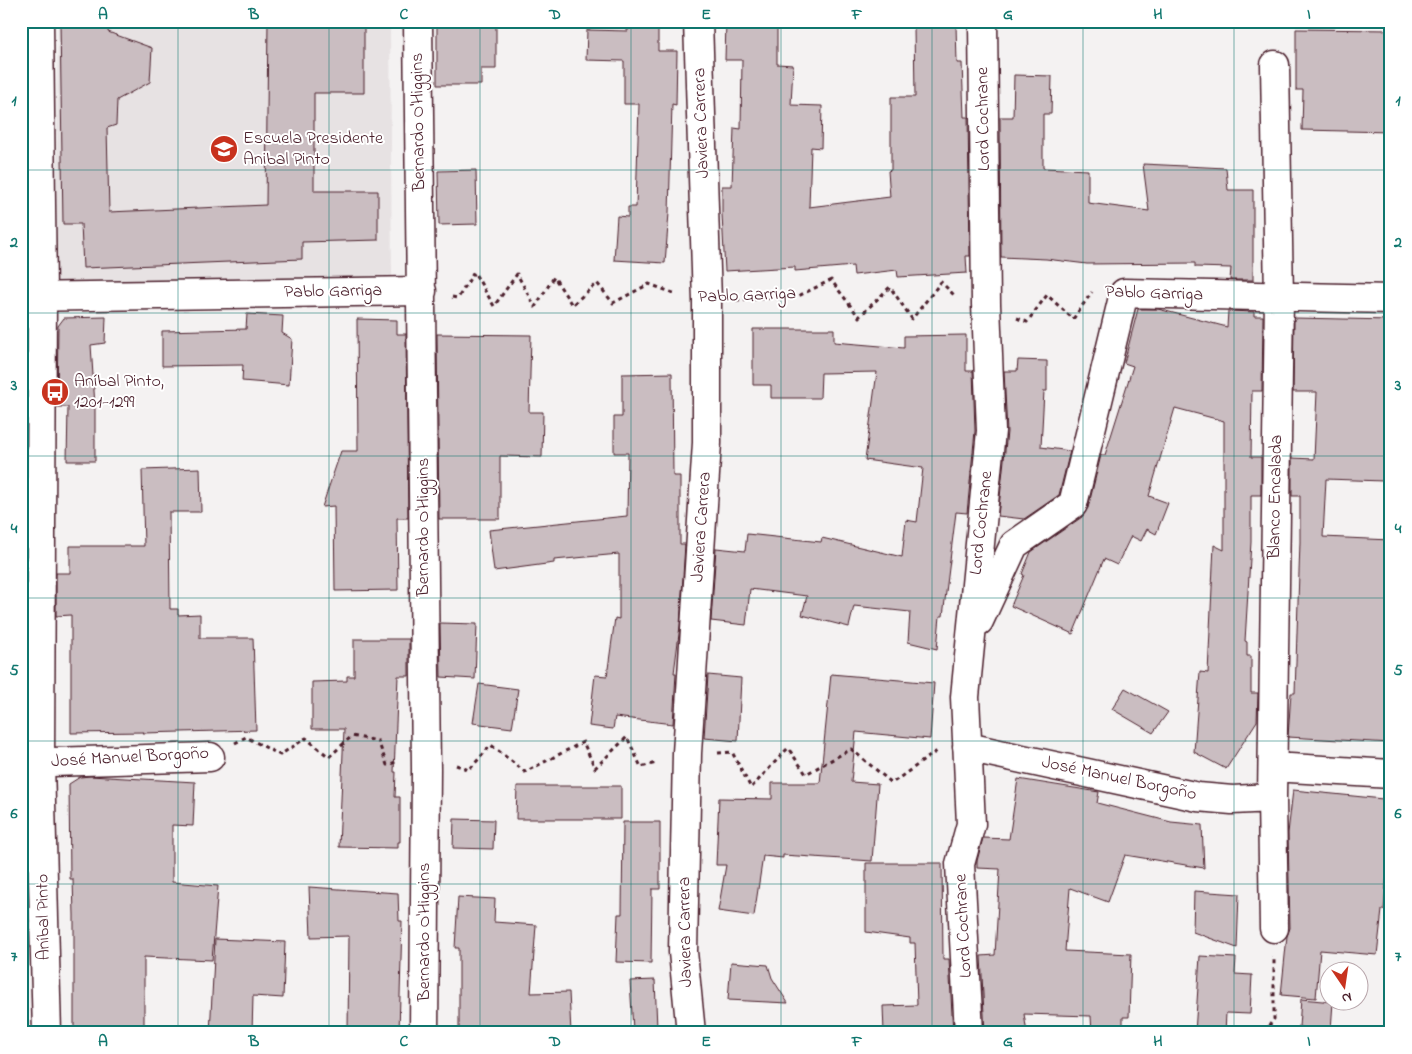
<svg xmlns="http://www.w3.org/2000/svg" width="1412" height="1054" viewBox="0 0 1412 1054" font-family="'Indie Flower',sans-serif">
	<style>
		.built { fill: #e7e2e3 }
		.building { fill: #cabdc1; stroke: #4a1f2b }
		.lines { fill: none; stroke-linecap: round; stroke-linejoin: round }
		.minor-casing { stroke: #4a1f2b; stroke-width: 31 }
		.secondary-casing { stroke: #4a1f2b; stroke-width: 31 }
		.path { stroke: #4a1f2b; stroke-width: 3; stroke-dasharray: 4 4; stroke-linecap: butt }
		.minor { stroke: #fff; stroke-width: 28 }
		.secondary { stroke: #fff; stroke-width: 28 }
		.grid { fill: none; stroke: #0f766e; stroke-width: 1; stroke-opacity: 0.55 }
		.labels { text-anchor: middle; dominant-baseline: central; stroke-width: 4; stroke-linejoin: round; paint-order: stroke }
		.street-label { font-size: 18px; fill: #4a1f2b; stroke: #fff }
		.poi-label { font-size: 18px; fill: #4a1f2b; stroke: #fff; text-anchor: start }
		.neatline { fill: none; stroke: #0f766e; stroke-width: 2 }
		.grid-label { font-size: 16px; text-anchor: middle; font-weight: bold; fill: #0f766e }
	</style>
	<rect width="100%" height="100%" fill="#f4f2f2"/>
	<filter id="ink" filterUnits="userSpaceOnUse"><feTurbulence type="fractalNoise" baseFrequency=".02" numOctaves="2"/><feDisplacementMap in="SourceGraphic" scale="10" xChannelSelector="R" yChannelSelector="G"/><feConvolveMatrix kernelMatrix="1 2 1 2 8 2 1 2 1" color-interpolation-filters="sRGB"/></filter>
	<g filter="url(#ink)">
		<path class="built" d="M58,21H390L392,276L56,288Z"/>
		<path class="building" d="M60,21H109L108,32L152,48L150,82L117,100L116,125L107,128L109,212L266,205L268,21H364V93H314V191H378V240L302,242V259L83,268L81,224H63Z
			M628,21H658V51H677L676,105L672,104L669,213L665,263L614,260L617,216L628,217V207H636L639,104H624V61L586,60L587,30L628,31Z
			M726,21H777V64L793,65L791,105L822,106L821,148L811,147L809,207L890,197L888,171L891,170V97H915L914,26L956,25L957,63H962L964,117H968L970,256H966L967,273L898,277L897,270L854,275L853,266L795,271V267L725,271L722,215V186H732L734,128L741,129L742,60H725Z
			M437,23H496V69H481V85H437Z
			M1296,29L1391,30V132L1302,130L1303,90H1296Z
			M1014,75L1052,76L1051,114H1043V168L1088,170V203L1149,211L1143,164L1226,168L1228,190H1253V280H1230L1231,268L1195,267V263L1087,264L1046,259L1001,257L1000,117H1013Z
			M476,170L477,224L439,225L438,171Z
			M1138,309H1158L1227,327L1228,311L1254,312V316H1263L1262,391H1252L1251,457H1261V495H1251V542L1245,641L1247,642V656H1251V693H1258L1257,721L1226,769L1194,752L1200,672L1208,673L1214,545L1224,550V421L1175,408L1149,496L1168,503L1156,534L1147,529L1141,541L1131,536L1117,565L1104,559L1073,634L1011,606L1024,575L1022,574L1031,552L1082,517L1088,508L1101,455H1105L1133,366L1124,363Z
			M247,314L283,316L282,333L292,339L289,385L242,381L243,365L162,366V331L246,329Z
			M106,317L105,343L91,345L95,406V461H67L68,407H57L58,326L64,318Z
			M1294,318L1391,320V465H1385L1384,481L1326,479L1323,537L1391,540V743L1288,737L1291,693H1295L1300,542V496H1292V458L1314,459L1317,392H1293Z
			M357,319L397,320V334H406L408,518H397L398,590L335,591L334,506L322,507L341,451H358Z
			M753,329H834V342L904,348V336L966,335V371H973L975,431L967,513L956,512L943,616H940L937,649L908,642L910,612L854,606L849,627L802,615L807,596L750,589L746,625L711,621L716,548L745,551L747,534L821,542L822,538L902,557L906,520L917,522L923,468L865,460L877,372L821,373L820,398H771V385H753Z
			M437,334L531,335L529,412H543L542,457L500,456V519H439Z
			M1018,360L1047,361V391H1044L1041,447L1070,451L1059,495L1024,519L998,516L1007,432L1004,371H1017Z
			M672,373L673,476H680V544H685L680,626L674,673H676L673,724L615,717L613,729L589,726L595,675L607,676L615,618L619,619V554L554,560V563L494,571L489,530L627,516L628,453H614V417H622V374Z
			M200,468L201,512H169L170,609H178V615L200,614V638H253L256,730L143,733L144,732L71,733V615L56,616V573H70V546H144L142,470Z
			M21,574H25V617H21Z
			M440,623L477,624L475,679L441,677Z
			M354,639H409V676H398L394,772H396L395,797H400V842H398V848L339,847L344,729H312V682L347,681V676H354Z
			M831,674L934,683L930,739L856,732L851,782L878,784L872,861L783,855V858L763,856L754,916L718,911L726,865H716L719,798L772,799V783H820Z
			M708,675L741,678L738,741L704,738Z
			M479,684L518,689L512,728L473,723Z
			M1125,688L1168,712L1153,733L1112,709Z
			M90,776L195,782L193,826L172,825V882L218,886L212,960L144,957V1033H74V915L73,879H70L69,784L80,777Z
			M1018,779L1099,792L1097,803L1171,822L1202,825L1204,868L1125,855L1108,902L1070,888L1065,951L1131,954L1129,1017H1123V1033H1092L1091,1016L1024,1014L1027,1033H985L981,956L995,955L1000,869L977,868V861L983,838L1009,839Z
			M517,786H621V819H516Z
			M1293,790L1383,799L1382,803L1391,804V859H1388L1384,910H1382L1377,955L1320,950L1316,998L1281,995L1287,936L1290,928L1288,833Z
			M454,819L494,820L493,849L453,848Z
			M623,822H660V889H652L651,963L616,962L618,914H622Z
			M866,863H942L943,959H949L953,1033H884L883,1006L917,1005L915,943H910V938L866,932Z
			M309,887L398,893L399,921H402L399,1033H348L349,936L311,937Z
			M1194,891L1239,894L1237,948L1193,932Z
			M458,897L495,899L494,922L536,925L531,993L569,992L571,1033H459V948H455Z
			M215,939L285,942L283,998L253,996L252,1033H210Z
			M1200,956L1236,958L1235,974L1252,975L1250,1014L1226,1013L1225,1033H1195Z
			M731,962L768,965L772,978L788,1003L728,1000Z
			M655,980L657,1028L633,1030L630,981Z
			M1301,999L1333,1002L1331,1030L1299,1027Z"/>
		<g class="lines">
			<defs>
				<path id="minor" d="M418,21L426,769L424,1033
					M21,297L422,291
					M979,621L1014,545L1073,504L1124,293L1391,299
					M967,747L1198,797L1232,800L1272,798
					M21,763L210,757
					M1273,767L1391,774
					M1274,928L1272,798L1279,298L1275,65
					M691,1033L683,952L687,753L707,443V301L698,21
					M969,1033L960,864L971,824L965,697L991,431L986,304L983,21"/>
				<path id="secondary" d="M39,21L42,296L40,764L47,1033"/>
			</defs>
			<use href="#minor" class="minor-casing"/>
			<use href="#secondary" class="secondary-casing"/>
			<path class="path" d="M452,297L458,298L474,272L494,306L517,274L535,307L554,277L572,305L597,283L613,303L649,284L676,294
				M736,300L796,297L831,280L859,317L890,287L912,319L941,282L956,297
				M1017,318L1027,322L1047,295L1073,319L1092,292
				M235,743L246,737L280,755L306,738L329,757L352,736L378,741L387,765L396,762
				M718,753L732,752L751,788L788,748L806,774L851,749L892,783L937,751
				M456,765L469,770L491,745L525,772L583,742L595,768L627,737L641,767L656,763
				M1264,1033L1274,1019V956"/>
			<use href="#minor" class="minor"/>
			<use href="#secondary" class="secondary"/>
		</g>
	</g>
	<path class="grid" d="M178,21V1033M329,21V1033M480,21V1033M631,21V1033M781,21V1033M932,21V1033M1083,21V1033M1234,21V1033M21,170H1391M21,313H1391M21,456H1391M21,598H1391M21,741H1391M21,884H1391"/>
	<defs>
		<symbol id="school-disc" viewBox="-11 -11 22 22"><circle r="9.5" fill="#c8321e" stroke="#fff"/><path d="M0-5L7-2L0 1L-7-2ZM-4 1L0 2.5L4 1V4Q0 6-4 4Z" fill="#fff"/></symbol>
		<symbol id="bus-disc" viewBox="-11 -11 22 22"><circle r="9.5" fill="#c8321e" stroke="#fff"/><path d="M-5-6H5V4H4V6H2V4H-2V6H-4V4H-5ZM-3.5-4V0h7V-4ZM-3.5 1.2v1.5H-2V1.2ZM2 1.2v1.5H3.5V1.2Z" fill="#fff"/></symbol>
	</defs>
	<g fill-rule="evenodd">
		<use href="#school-disc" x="208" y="133" width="32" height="32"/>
		<use href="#bus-disc" x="39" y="376" width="32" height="32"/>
	</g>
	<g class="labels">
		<g class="street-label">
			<text transform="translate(984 119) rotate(-91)">Lord Cochrane</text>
			<text transform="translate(419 122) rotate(-91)">Bernardo O'Higgins</text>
			<text transform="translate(702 123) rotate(-92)">Javiera Carrera</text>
			<text transform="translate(333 292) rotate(-1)">Pablo Garriga</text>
			<text transform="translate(1154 294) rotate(2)">Pablo Garriga</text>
			<text transform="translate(747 296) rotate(-2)">Pablo Garriga</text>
			<text transform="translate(1276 497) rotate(-89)">Blanco Encalada</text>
			<text transform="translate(982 523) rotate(-84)">Lord Cochrane</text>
			<text transform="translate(424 527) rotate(-90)">Bernardo O'Higgins</text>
			<text transform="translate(702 527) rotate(-86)">Javiera Carrera</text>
			<text transform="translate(130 758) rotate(-3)">José Manuel Borgoño</text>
			<text transform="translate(1119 779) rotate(12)">José Manuel Borgoño</text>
			<text transform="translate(44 917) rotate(-91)">Aníbal Pinto</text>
			<text transform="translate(964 926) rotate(-93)">Lord Cochrane</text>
			<text transform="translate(425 932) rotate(-90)">Bernardo O'Higgins</text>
			<text transform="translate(686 932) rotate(-91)">Javiera Carrera</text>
		</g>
		<g class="poi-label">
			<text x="243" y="139">Escuela Presidente<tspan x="243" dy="21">Anibal Pinto</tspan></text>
			<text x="74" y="382">Aníbal Pinto,<tspan x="74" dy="21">1201-1299</tspan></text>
		</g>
	</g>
	<rect width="1412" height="1054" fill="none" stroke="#fff" stroke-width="55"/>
	<g transform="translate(1344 986) rotate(167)"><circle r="24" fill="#ffffff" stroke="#b7a5aa"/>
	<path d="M0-4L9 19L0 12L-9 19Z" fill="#c8321e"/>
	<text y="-8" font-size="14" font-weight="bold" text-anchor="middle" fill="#4a1f2b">N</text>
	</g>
	<rect x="28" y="28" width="1356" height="998" class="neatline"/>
	<g class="grid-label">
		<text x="103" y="19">A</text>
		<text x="254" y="19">B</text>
		<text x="404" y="19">C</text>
		<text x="555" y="19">D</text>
		<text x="706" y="19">E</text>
		<text x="857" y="19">F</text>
		<text x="1008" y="19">G</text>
		<text x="1158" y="19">H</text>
		<text x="1309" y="19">I</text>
		<text x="14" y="105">1</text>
		<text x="1398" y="105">1</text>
		<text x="14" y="247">2</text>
		<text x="1398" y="247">2</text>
		<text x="14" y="390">3</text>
		<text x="1398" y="390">3</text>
		<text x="14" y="533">4</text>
		<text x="1398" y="533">4</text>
		<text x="14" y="675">5</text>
		<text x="1398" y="675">5</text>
		<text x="14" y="818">6</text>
		<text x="1398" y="818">6</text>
		<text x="14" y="961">7</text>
		<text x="1398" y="961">7</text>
		<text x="103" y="1046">A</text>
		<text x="254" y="1046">B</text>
		<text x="404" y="1046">C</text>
		<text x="555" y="1046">D</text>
		<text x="706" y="1046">E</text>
		<text x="857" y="1046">F</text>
		<text x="1008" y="1046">G</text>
		<text x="1158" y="1046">H</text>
		<text x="1309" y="1046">I</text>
	</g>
</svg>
